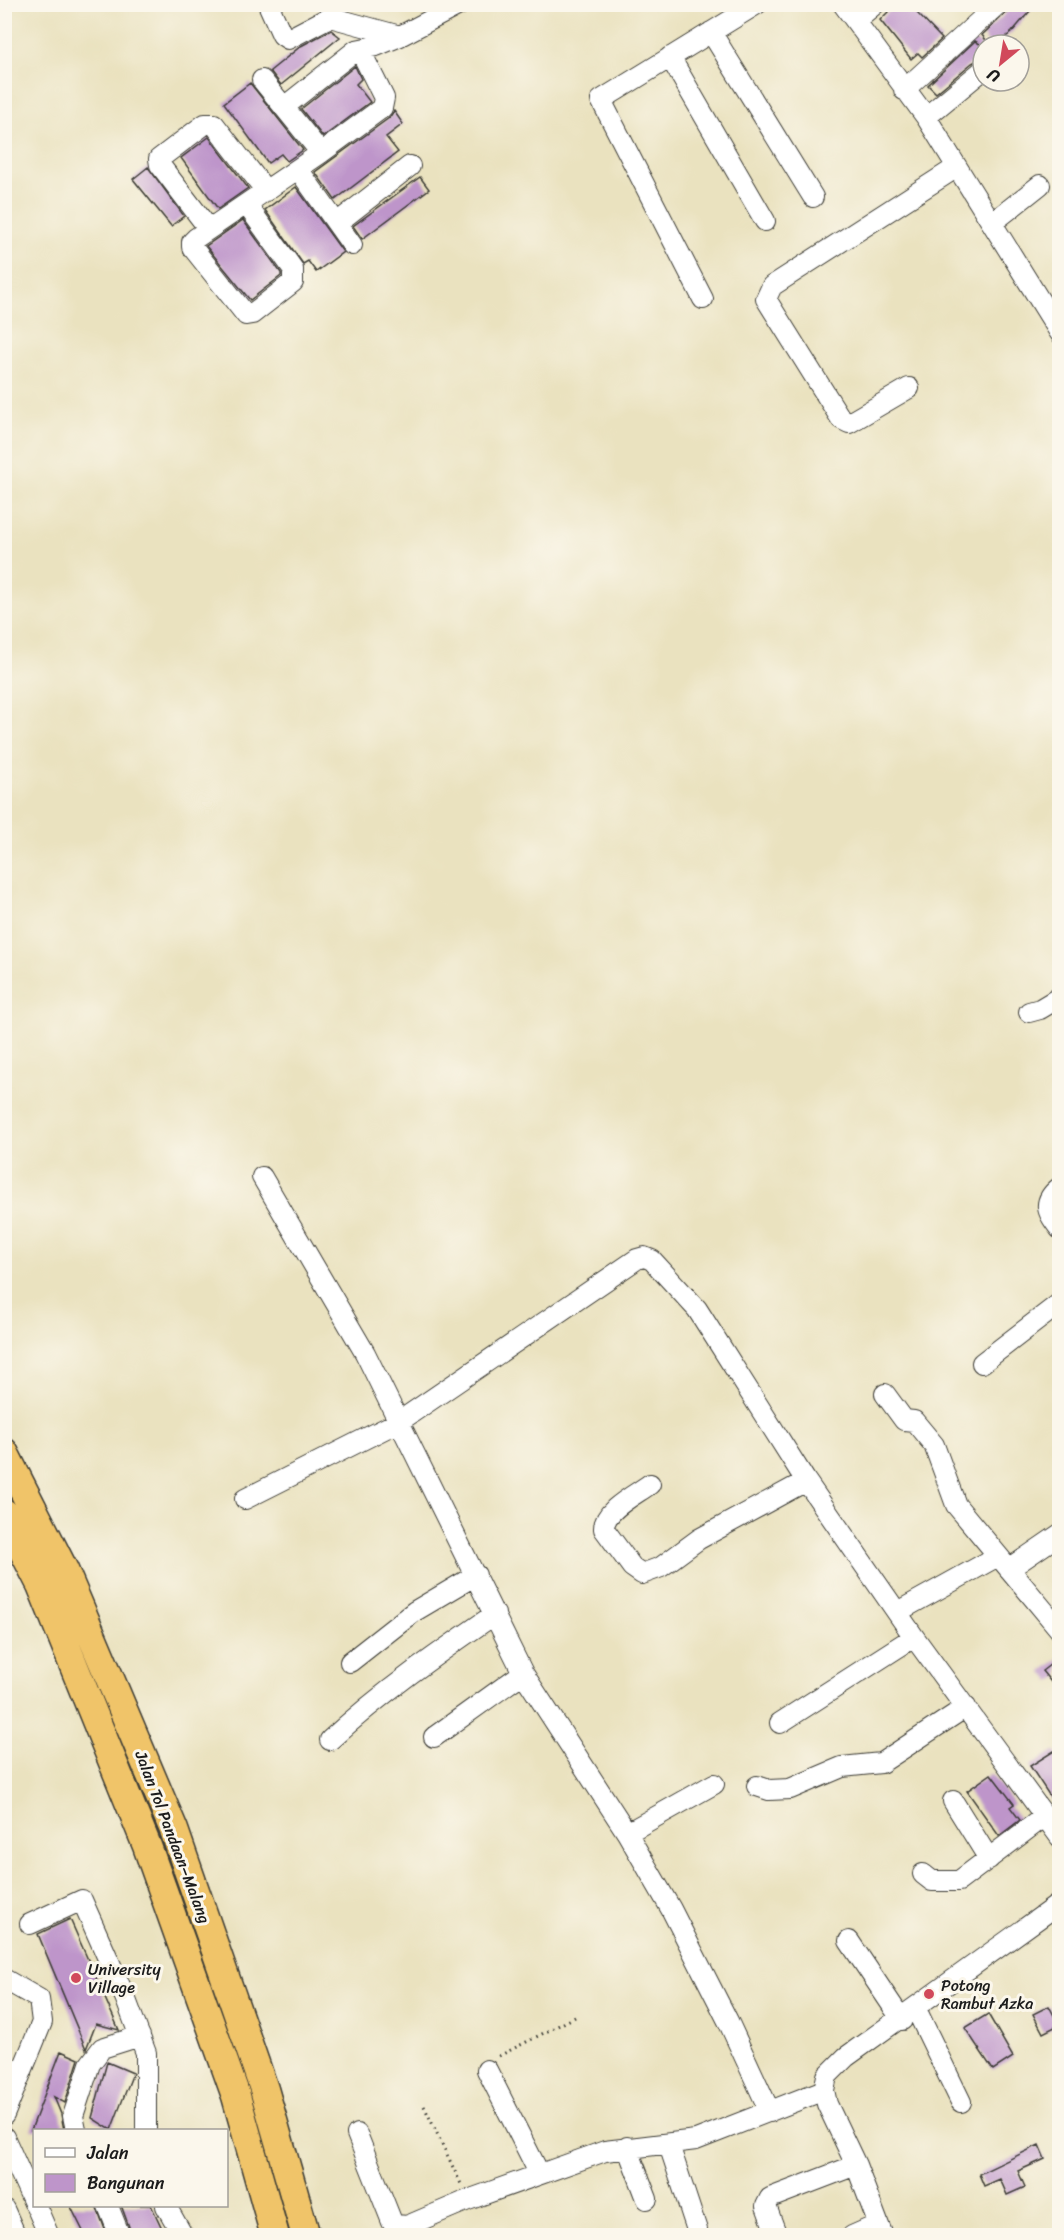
<svg xmlns="http://www.w3.org/2000/svg" width="1064" height="2240" viewBox="0 0 1064 2240" font-family="Sriracha,sans-serif">
	<style>
		.building { fill: #be95ca }
		.lines { fill: none; stroke-linecap: round; stroke-linejoin: round }
		.minor-casing { stroke: #3b3a34; stroke-width: 22 }
		.highway-casing { stroke: #3b3a34; stroke-width: 31 }
		.path { stroke: #3b3a34; stroke-width: 3; stroke-dasharray: 1.5 4.5; stroke-linecap: butt }
		.minor { stroke: #fff; stroke-width: 20 }
		.highway { stroke: #f0c469; stroke-width: 28 }
		.poi-dot { fill: #d1495b; stroke: #fbf7ec; stroke-width: 2 }
		.labels { text-anchor: middle; dominant-baseline: central; stroke-width: 6; stroke-linejoin: round; paint-order: stroke }
		.street-label { font-size: 16px; fill: #1c1c1c; stroke: #fbf7ec }
		.poi-label { font-size: 16px; fill: #1c1c1c; stroke: #fbf7ec; text-anchor: start }
	</style>
	<rect width="100%" height="100%" fill="#fbf7ec"/>
	<filter id="ink" filterUnits="userSpaceOnUse"><feTurbulence type="fractalNoise" baseFrequency=".0167" numOctaves="2"/><feDisplacementMap in="SourceGraphic" scale="12" xChannelSelector="R" yChannelSelector="G"/><feConvolveMatrix kernelMatrix="1 2 1 2 8 2 1 2 1" color-interpolation-filters="sRGB"/></filter>
	<filter id="wash" filterUnits="userSpaceOnUse"><feTurbulence type="fractalNoise" baseFrequency=".008" numOctaves="4" result="noise"/><feDisplacementMap in="SourceGraphic" scale="24" xChannelSelector="R" yChannelSelector="G"/><feGaussianBlur stdDeviation="1.35" result="paint"/><feColorMatrix in="noise" values="0 0 0 0 0 0 0 0 0 0 0 0 0 0 0 0 0 1.4 0 .05"/><feComposite in="paint" operator="in"/></filter>
	<g filter="url(#wash)">
		<rect width="100%" height="100%" fill="#eae2bf"/>
		<g id="blocks">
			<path class="building" d="M896,4H923L917,13L942,39L922,57L918,53L911,59L880,20Z
				M1010,4H1036L1012,32L996,45H990L982,35L1006,13Z
				M331,30L340,37L281,85L270,71L301,46Z
				M975,41L983,46V57L972,63L936,93L928,85Z
				M355,66L361,79L356,84L370,102L323,137L301,109Z
				M250,83L303,150L287,161L281,154L268,163L224,103Z
				M394,111L403,124L386,137L398,152L335,200L315,172L389,118Z
				M209,137L248,188L218,209L181,158Z
				M148,167L184,216L171,226L133,179Z
				M420,177L429,189L362,239L353,226Z
				M296,187L343,252L316,272L308,261L303,264L265,210Z
				M243,220L281,273V276L250,300L206,246Z
				M1059,1658V1676L1051,1682L1042,1671Z
				M1054,1751L1059,1759V1810L1030,1766Z
				M991,1774L1014,1804L1010,1807L1020,1820L999,1836L967,1791Z
				M70,1919L119,2030L96,2024L86,2049L38,1934Z
				M1049,2006L1059,2025L1043,2033L1033,2014Z
				M988,2014L1013,2057L993,2070L965,2028Z
				M61,2051L79,2059L65,2103L54,2097L61,2114L64,2130H31Z
				M107,2062L133,2073L111,2130L92,2118Z
				M1039,2145L1045,2159L1018,2171L1025,2187L1007,2195L1000,2179L984,2186L979,2174Z
				M70,2205H96L107,2235H85Z
				M121,2205H151L165,2235H132Z"/>
		</g>
	</g>
	<g filter="url(#ink)">
		<use href="#blocks" fill-opacity="0" stroke="#3b3a34" stroke-width="1.5"/>
		<g class="lines">
			<defs>
				<path id="minor" d="M268,4L282,35L288,39L330,17L400,36
					M843,4L926,117L1060,333
					M856,20L875,4
					M711,32L813,197
					M670,57L765,221
					M262,80L321,153
					M904,90L998,4
					M284,107L356,50L376,46L400,36L461,4
					M926,117L983,70
					M298,169L352,245
					M246,204L293,269V282L252,314L246,315L192,247V242L196,238L321,153L382,108L384,98L360,50
					M337,223L410,166
					M992,223L1040,185
					M209,229L160,165L159,159L205,124H214L266,191
					M703,299L601,100L757,4
					M909,388L849,423L841,419L766,299L772,286L957,167
					M1029,1012L1040,1009L1060,997
					M262,1177L365,1353L523,1673L627,1833L671,1909L728,2021L770,2112
					M1060,1187C1041,1202 1047,1212 1060,1229
					M982,1363L1060,1303
					M885,1394L904,1420L914,1421L934,1445L956,1505L1060,1630
					M650,1484C637,1494 603,1510 604,1529L632,1567L642,1574L661,1567L699,1539L806,1481
					M245,1499L400,1421L637,1259L644,1257L652,1260L697,1309L806,1481L914,1637L1060,1837
					M1009,1569L1060,1534
					M899,1611L998,1556
					M350,1662L415,1611L476,1575
					M780,1723L914,1637
					M434,1737L523,1673
					M330,1740C382,1692 437,1654 495,1614
					M757,1786L769,1790L790,1789L842,1767L881,1763L966,1707
					M953,1801L989,1859
					M627,1833L714,1784
					M923,1874L932,1881H959L1045,1816
					M30,1924L82,1900L125,1997L146,2053V2130
					M849,1941L902,2020
					M4,1979L39,1999L42,2022L4,2115
					M916,2009L961,2102
					M487,2070L539,2173
					M76,2130L73,2116L90,2064L102,2048L140,2036
					M357,2134L392,2222L396,2225L407,2226L468,2200L605,2151L696,2140L824,2090
					M4,2137L34,2203
					M669,2145L697,2230
					M627,2147L647,2199
					M36,2206L49,2236
					M108,2206L120,2236
					M166,2206L183,2236
					M4,2209L16,2236
					M777,2236L766,2206L770,2198L856,2165
					M852,2236L877,2225
					M883,2236L856,2165L827,2104L824,2090L827,2076L846,2057L1060,1903"/>
				<path id="highway" d="M4,1452L64,1570L174,1830L264,2089L306,2236
					M4,1513L41,1585L147,1846L236,2096L275,2236"/>
			</defs>
			<use href="#minor" class="minor-casing"/>
			<use href="#highway" class="highway-casing"/>
			<path class="path" d="M499,2056L577,2016
				M424,2106L461,2184"/>
			<use href="#minor" class="minor"/>
			<use href="#highway" class="highway"/>
		</g>
	</g>
	<g class="poi-dot">
		<circle cx="76" cy="1978" r="6"/>
		<circle cx="929" cy="1994" r="6"/>
	</g>
	<g class="labels">
		<g class="street-label">
			<text transform="translate(173 1837) rotate(69)">Jalan Tol Pandaan–Malang</text>
		</g>
		<g class="poi-label">
			<text x="88" y="1969">University<tspan x="88" dy="18">Village</tspan></text>
			<text x="941" y="1985">Potong<tspan x="941" dy="18">Rambut Azka</tspan></text>
		</g>
	</g>
	<rect width="1064" height="2240" fill="none" stroke="#fbf7ec" stroke-width="24"/>
	<rect x="33" y="2129" width="195" height="78" fill="#fbf7ec" stroke="#a29f99" stroke-width="1.5"/>
	<rect x="45" y="2148" width="30" height="9" fill="#ffffff" stroke="#a29f99" stroke-width="1.5"/>
	<text x="87" y="2159" font-size="18" fill="#1c1c1c">Jalan</text>
	<rect x="45" y="2174" width="30" height="18" fill="#be95ca" stroke="#a29f99" stroke-width="1.5"/>
	<text x="87" y="2189" font-size="18" fill="#1c1c1c">Bangunan</text>
	<g transform="translate(1001 63) rotate(210)"><circle r="28" fill="#fbf7ec" stroke="#a29f99" stroke-width="1.5"/>
	<path d="M0-4.5L10 22L0 15L-10 22Z" fill="#d1495b"/>
	<text y="-9" font-size="16" font-weight="bold" text-anchor="middle" fill="#1c1c1c">U</text>
	</g>
</svg>
